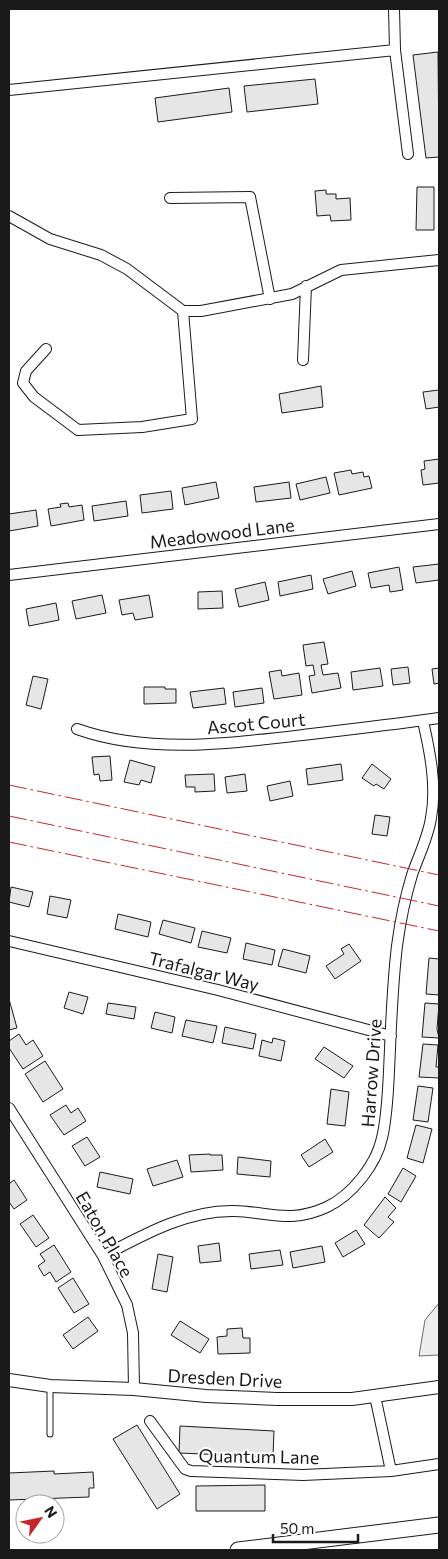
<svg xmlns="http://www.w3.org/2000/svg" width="448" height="1559" viewBox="0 0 448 1559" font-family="Commissioner,sans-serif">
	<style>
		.parking { fill: #ededed; stroke: #6a6a6a }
		.building { fill: #e6e6e6; stroke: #1a1a1a }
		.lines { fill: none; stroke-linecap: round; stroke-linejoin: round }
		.service-casing { stroke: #1a1a1a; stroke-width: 7 }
		.minor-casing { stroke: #1a1a1a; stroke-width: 12 }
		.tertiary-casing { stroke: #1a1a1a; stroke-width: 14 }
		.secondary-casing { stroke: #1a1a1a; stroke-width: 17 }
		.service { stroke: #fff; stroke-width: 5 }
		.minor { stroke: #fff; stroke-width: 10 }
		.tertiary { stroke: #fff; stroke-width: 12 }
		.secondary { stroke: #fff; stroke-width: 15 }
		.power { stroke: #c62828; stroke-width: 1; stroke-dasharray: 18 4 2.5 4; stroke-linecap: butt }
		.labels { text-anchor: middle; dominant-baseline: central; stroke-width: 4; stroke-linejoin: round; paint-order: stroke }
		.street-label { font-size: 18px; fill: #1a1a1a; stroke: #fff }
	</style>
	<rect width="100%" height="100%" fill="#fff"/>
	<path class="parking" d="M439,1303V1355L419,1356L425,1320Z"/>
	<path class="building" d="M438,52L439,157L426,158L413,55Z
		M315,79L318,104L247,112L244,86Z
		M229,88L232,112L158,122L155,98Z
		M417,187H434V230H416Z
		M326,190V194H336V199L350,198L351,220L331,221L330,215L317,216L315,191Z
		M321,386L323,407L282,413L279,394Z
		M439,390V407L426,409L423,392Z
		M439,459V483L423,485L421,470L425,469L424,461Z
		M351,470L352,474L363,472L364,477L369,476L372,488L339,495L334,473Z
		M326,477L330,493L300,500L296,484Z
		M216,482L219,498L185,505L182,488Z
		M289,482L291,498L256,502L254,487Z
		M171,491L173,509L142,513L140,495Z
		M126,501L128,516L94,521L92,506Z
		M68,503L69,507L82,505L84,520L51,526L48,509L61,507L60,504Z
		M36,510L38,526L9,531V514Z
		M439,564V580L416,583L413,567Z
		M399,567L403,590L390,592L389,585L371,588L368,573Z
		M352,571L356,586L328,594L323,579Z
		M311,575L313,589L280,596L278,582Z
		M265,582L269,600L239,607L235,589Z
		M222,591L223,608L198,609V592Z
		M102,595L106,613L76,619L72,601Z
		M149,595L153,617L135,620L133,613L122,615L119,600Z
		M56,603L59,620L29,626L26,609Z
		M324,642L328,664L321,665L323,675L338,673L341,688L312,693L309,676L315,675L313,665L306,666L303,645Z
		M408,667L410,683L393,685L391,669Z
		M380,668L383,686L353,690L351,672Z
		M439,668V683L434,684L432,669Z
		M281,670L282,676L299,673L302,695L274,699L269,672Z
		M33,676L48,679L41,709L26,705Z
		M144,687H165V689H176V703L144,704Z
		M224,688L226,704L193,708L190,692Z
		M262,688L264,703L235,707L233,692Z
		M110,756L112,780L100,781L99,774L94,775L92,757Z
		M130,760L155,767L151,783L141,780L139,785L124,782Z
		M341,764L343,780L308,785L306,769Z
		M372,764L391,779L384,789L376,784L374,786L362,778Z
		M214,774L215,791L195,792V787H186L185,775Z
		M245,774L247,791L227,793L225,777Z
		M290,781L293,796L270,801L267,786Z
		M375,815L390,817L387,836L372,834Z
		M11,887L33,892L29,907L9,902Z
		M50,896L71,900L67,918L47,914Z
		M118,914L151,922L148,937L115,929Z
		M163,920L195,928L191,943L159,934Z
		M202,931L231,938L227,953L198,947Z
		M246,943L275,950L272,965L243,959Z
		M349,944L361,961L335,979L326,966L344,954L341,949Z
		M283,949L310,956L306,973L278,966Z
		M429,958L439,959V995L426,994Z
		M69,992L88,997L83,1014L64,1008Z
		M9,999L17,1028L9,1030Z
		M108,1003L136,1007L134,1019L106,1014Z
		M425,1003L439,1004L437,1029L439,1038L422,1037Z
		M155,1012L175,1017L172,1033L151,1028Z
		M186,1020L217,1026L213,1043L182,1036Z
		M225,1027L256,1034L253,1049L222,1043Z
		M19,1034L26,1045L33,1040L43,1056L23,1069L9,1048V1041Z
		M273,1038L285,1041L281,1061L259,1056L262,1040L272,1043Z
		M423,1044L438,1045L436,1067H439V1078L419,1077Z
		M324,1047L353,1066L344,1078L315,1059Z
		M45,1061L63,1089L43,1102L25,1074Z
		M418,1086L433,1088L428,1122L413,1120Z
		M331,1089L349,1092L345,1126L327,1124Z
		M66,1105L71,1113L78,1108L86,1121L64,1135L50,1115Z
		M416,1125L432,1129L423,1163L407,1158Z
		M87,1137L100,1157L85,1166L72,1146Z
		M325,1139L333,1152L309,1167L301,1155Z
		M210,1154V1155H222L223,1170L191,1172L189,1155Z
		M238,1157L271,1161L270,1177L237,1174Z
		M177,1160L183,1177L153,1186L147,1169Z
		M403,1168L416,1176L401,1202L388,1194Z
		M100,1172L133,1179L130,1194L97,1187Z
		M14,1180L27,1200L14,1209L9,1202V1184Z
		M385,1197L396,1208L388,1217L394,1222L379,1238L364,1225Z
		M33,1215L49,1238L36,1247L20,1224Z
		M356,1230L365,1244L343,1257L335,1243Z
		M219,1243L221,1261L200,1263L198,1246Z
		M54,1245L71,1272L56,1282L50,1272L44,1276L38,1266L45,1261L40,1254Z
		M322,1246L325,1262L293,1268L290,1252Z
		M280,1250L283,1265L251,1269L249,1254Z
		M158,1254L173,1257L167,1292L152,1289Z
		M73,1278L89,1304L74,1313L58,1288Z
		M88,1317L98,1331L73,1349L63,1335Z
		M180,1321L209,1339L200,1353L171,1335Z
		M242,1328L243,1338H250V1353L218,1354L217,1337L227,1336V1329Z
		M137,1425L180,1494L157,1509L113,1439Z
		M180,1426L274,1431L273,1457L179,1453Z
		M54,1471V1474L93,1472L94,1488H89V1497L9,1500V1473Z
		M265,1485V1511H196V1486Z"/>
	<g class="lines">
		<defs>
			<path id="service" d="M50,1387V1434"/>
			<path id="minor" d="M395,50L408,154
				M9,90L395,50L394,9
				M170,198L250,197L270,299
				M9,216L50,239L101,255L127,269L183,311
				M183,311H201L292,294L341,270L439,260
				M46,349L26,371L23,383L34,397L78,430L142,427L192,419L183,311
				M303,360L306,286
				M9,575L439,524
				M77,729C150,755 235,743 311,734C354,729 396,724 439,718
				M9,941L218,990L391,1036
				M9,1108L103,1256L127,1305L133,1333L134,1389
				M103,1256C143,1235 187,1210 234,1211C270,1212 290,1224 327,1207C352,1195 376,1165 382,1138C387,1117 388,1093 389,1071C391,1029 392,987 397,946C400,923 405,898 412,875C418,857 428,838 431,818C437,786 430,752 423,721
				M375,1396L391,1471L439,1464
				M150,1421L185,1469L191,1471L303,1475L391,1471"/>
			<path id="tertiary" d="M9,1380L50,1386L134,1389L206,1396L277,1399H352L439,1387"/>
			<path id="secondary" d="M238,1550L439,1525"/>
		</defs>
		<use href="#service" class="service-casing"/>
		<use href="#minor" class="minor-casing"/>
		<use href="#tertiary" class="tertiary-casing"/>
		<use href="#secondary" class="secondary-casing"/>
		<use href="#service" class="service"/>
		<use href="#minor" class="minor"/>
		<use href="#tertiary" class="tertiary"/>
		<use href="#secondary" class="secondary"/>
		<path class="power" d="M9,785L439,875
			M9,816L439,906
			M9,842L439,931"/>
	</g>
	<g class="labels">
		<g class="street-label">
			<text transform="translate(222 533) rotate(-7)">Meadowood Lane</text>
			<text transform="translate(256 723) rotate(-5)">Ascot Court</text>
			<text transform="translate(204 971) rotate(14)">Trafalgar Way</text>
			<text transform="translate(371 1073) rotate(-86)">Harrow Drive</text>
			<text transform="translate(105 1234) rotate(60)">Eaton Place</text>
			<text transform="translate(225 1378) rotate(3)">Dresden Drive</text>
			<text transform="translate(259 1456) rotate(1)">Quantum Lane</text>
		</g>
	</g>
	<rect width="448" height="1559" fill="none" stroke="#1a1a1a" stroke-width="20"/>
	<g transform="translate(40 1519) rotate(57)"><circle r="24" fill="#ffffff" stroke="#a3a3a3"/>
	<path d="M0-4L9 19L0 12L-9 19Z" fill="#c62828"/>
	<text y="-8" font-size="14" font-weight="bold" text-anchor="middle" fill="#1a1a1a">N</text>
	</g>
	<path d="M273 1534v8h85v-8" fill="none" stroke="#1a1a1a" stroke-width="2.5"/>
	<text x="280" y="1534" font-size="15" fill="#1a1a1a" stroke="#ffffff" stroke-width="4" paint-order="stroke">50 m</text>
</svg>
